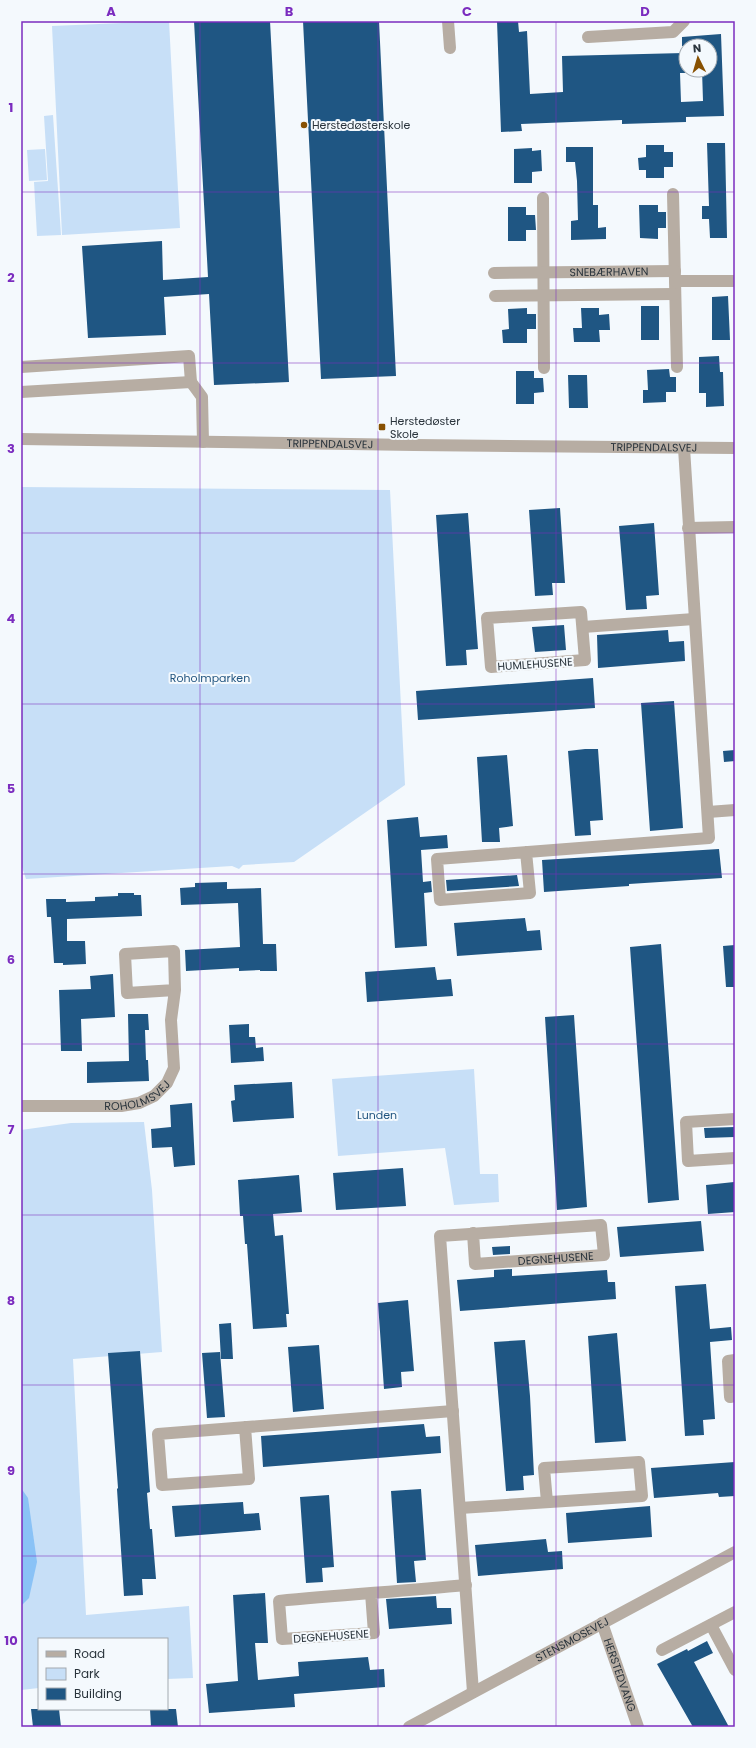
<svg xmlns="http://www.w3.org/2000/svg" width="756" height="1748" viewBox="0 0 756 1748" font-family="Poppins,sans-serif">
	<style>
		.green { fill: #c7dff7 }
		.water { fill: #8ac2f6 }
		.building { fill: #1f5683 }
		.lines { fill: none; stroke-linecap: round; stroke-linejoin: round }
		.minor { stroke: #b7ada3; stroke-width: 12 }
		.grid { fill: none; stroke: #7b2cbf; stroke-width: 1; stroke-opacity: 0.55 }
		.poi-dot { fill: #885102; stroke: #f4f9fd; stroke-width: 1.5 }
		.labels { text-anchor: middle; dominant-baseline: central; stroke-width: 4; stroke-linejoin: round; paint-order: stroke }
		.poi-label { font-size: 11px; fill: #2a343c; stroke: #f4f9fd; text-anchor: start }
		.street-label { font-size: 11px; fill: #2a343c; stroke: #f4f9fd }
		.park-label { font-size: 11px; fill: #235680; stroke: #f4f9fd }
		.neatline { fill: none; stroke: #7b2cbf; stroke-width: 1.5 }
		.grid-label { font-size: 13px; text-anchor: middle; font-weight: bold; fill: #7b2cbf }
	</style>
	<rect width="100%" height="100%" fill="#f4f9fd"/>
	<path class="green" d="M169,21L180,228L62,235L52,26Z
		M53,115L61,235L37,236L34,182L48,181L44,116Z
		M45,149L47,180L29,181L27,150Z
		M21,487L390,490L405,785L294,862L243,865L239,869L232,866L26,879L21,864Z
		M474,1069L480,1174H498L499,1202L454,1205L445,1148L338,1156L332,1079Z
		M144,1122L152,1190L162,1352L73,1359L86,1615L189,1606L193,1678L167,1679V1639H39V1688L21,1690V1130L71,1123Z"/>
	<path class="water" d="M21,1488L28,1498L37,1562L29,1598L21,1606Z"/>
	<path class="building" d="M194,21H270L289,382L214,385L209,294L164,297L166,335L88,338L82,246L162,241L163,280L208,277Z
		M303,21H379L396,376L321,379Z
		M497,21H518L519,32L527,31L530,94L563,92L562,56L684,53L685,73H680L681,102L703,101L702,70H710V46H682V37L721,34L724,116L686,117V122L622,124V120L521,124L522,131L501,132Z
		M707,143H725L727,238H710L709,219H702V206H709Z
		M646,145H664V152H673V167H664V178H646V170H639L638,158L646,157Z
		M566,147H593V205H598V228L606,227V239L571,240V221L578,220L577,181L575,162H566Z
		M532,148V151L541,150L542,171L532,172V183H514V149Z
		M639,205H658V212H666V228H658V239L640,238Z
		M508,207H526V215H535L536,230H526V241H508Z
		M728,296L730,340H712V297Z
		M641,306H659V340H641Z
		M527,308V314H536V329H527V343H503L502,330L509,329L508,309Z
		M581,308H599V315L609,314L610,330H599L600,342H574L573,328H582Z
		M719,356L720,372H723L724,406L706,407V393H699V357Z
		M669,369L670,377H676V392H666V402L643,403V390H648L647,370Z
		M516,371H534V378H543L544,392L534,393V404H516Z
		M568,375H587L588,408H569Z
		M560,508L565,583H552L553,595L535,596L529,510Z
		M468,513L478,649L466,650L467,665L446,666L436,515Z
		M654,523L659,595L646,596L647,609L626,610L619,526Z
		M564,625L566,650L535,652L532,627Z
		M668,630L669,642L684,641L685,661L598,668L597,635Z
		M593,678L595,708L418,720L416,691Z
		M674,701L683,828L650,831L641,703Z
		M585,749H598L603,820L590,821L591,835L575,836L568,751Z
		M735,750V761L724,762L723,751Z
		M507,755L513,826L499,828L500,842H482L477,757Z
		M418,817L420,837L447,835L448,848L421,850L423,882L431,881L432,892L424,893L427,946L395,948L387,820Z
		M719,849L722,878L629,884V886L544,892L542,860Z
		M517,875L519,886L447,891L446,880Z
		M227,882V889L261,888L263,944H276L277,971H260V970L239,971V968L186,971L185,950L240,947L238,903L181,905L180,888L195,887V883Z
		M118,893H134V895H141L142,916L67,919V941H85L86,964L63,965V963H54L51,917H47L46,899H66V902L95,901V897L118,896Z
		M525,918L527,931L540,930L542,950L457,956L454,923Z
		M661,944L679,1200L648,1203L630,947Z
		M735,945V987H726L723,946Z
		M435,967L437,980L451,979L453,996L367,1002L365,972Z
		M113,974L115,1017L81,1019L82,1051H61L59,990L91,989L90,976Z
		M128,1014H148L149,1030H145L146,1060H148L149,1081L87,1083V1062L129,1061Z
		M574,1015L587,1207L557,1210L545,1017Z
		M249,1024V1037H255L256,1048L263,1047L264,1061L231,1063L229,1025Z
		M292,1082L294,1118L233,1122L231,1101L235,1100L234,1085Z
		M192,1103L195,1165L174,1167L172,1147L152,1148L151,1129L171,1127L170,1105Z
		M735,1127V1137L705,1138L704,1128Z
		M403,1168L406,1206L336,1210L333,1173Z
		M299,1175L302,1212L273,1214L275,1236L283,1235L289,1314H286L287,1327L253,1329L247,1244H245L243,1216H240L238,1180Z
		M734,1182L735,1212L708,1214L706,1185Z
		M701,1221L704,1251L620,1257L617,1227Z
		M510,1246V1254L493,1255L492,1247Z
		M512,1269V1276L607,1270L608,1282H615L616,1299L460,1311L457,1280L494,1277V1270Z
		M706,1284L710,1329L731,1327L732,1340L710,1342L715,1419L703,1420L704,1435L685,1436L675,1286Z
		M408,1300L414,1371L401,1372L402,1387L384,1389L378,1303Z
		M231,1323L233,1359H221L219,1324Z
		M617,1333L626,1441L595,1443L588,1336Z
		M525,1340L530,1396L534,1475L523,1476L524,1490L506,1491L494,1342Z
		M319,1345L324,1409L293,1412L288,1347Z
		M140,1351L150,1492L147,1493L150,1529H152L156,1579H142L143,1595L124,1596L117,1489L118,1488L108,1353Z
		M220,1352L225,1417L207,1418L202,1353Z
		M424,1424L426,1437L440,1436L441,1453L263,1467L261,1436Z
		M735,1462V1496L719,1497L718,1493L654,1498L651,1468Z
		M421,1489L426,1560L414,1561L416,1582L397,1583L391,1491Z
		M329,1495L334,1567L322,1568L323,1582L306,1583L300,1497Z
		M243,1502L244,1514L259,1513L261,1530L175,1537L172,1506Z
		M650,1506L652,1537L568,1543L566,1513Z
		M546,1539L548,1552L562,1551L563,1569L478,1576L475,1545Z
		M265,1593L268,1643H255L258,1680L299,1676L298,1662L368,1657L370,1670L384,1669L385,1687L294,1694L295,1707L209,1713L206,1684L238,1681L233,1595Z
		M436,1596L437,1608H451L452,1624L389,1629L386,1599Z
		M707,1641L713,1653L694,1662L729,1727H693L657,1664L687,1649L688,1651Z
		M31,1709H59L61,1727H33Z
		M150,1709H176L178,1727H151Z"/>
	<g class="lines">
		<g class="minor">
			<path d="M448,21L450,48"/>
			<path d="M588,37L673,32L684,21"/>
			<path d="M673,194L677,367"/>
			<path d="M543,198L544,368"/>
			<path id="s1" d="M494,273L675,271"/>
			<path d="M675,281H735"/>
			<path d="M495,296L675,294"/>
			<path d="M21,367L189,356L191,382L202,397L203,442"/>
			<path d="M21,392L191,382"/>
			<path id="s2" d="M21,439L414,445L735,448"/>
			<path d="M688,528L735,527"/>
			<path d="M581,612L585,660L491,667L487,618Z"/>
			<path d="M583,627L694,619"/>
			<path d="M708,812L735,810"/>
			<path d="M526,852L530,893L440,900L437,859L709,838L684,448"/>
			<path id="s3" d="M21,1106H121L139,1103L154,1096L167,1083L174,1068L171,1020L175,990L174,951L125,954L127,993L175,990"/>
			<path d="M735,1119L686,1122L688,1161L735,1158"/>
			<path id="s4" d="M473,1233L475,1264L604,1255L601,1225L440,1236L473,1692"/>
			<path d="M735,1360L728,1361L730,1397L735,1396"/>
			<path d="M245,1427L249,1479L162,1485L158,1434C256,1426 354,1418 453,1411"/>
			<path d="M460,1508L642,1496L639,1462L544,1468L547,1502"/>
			<path d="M371,1593L374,1633L282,1639L279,1601C341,1595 403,1591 466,1585"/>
			<path id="s5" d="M602,1623L638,1727"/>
			<path d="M711,1625L735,1670"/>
			<path d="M662,1650L735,1612"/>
			<path id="s6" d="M409,1727L735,1552"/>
		</g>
	</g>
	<path class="grid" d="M200,21V1727M378,21V1727M556,21V1727M21,192H735M21,363H735M21,533H735M21,704H735M21,874H735M21,1044H735M21,1215H735M21,1385H735M21,1556H735"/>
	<g class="poi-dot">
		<circle cx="304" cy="125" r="4"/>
		<rect x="378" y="423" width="8" height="8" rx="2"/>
	</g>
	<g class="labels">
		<g class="poi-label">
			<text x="312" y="125">Herstedøsterskole</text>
			<text x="390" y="421">Herstedøster<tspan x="390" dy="13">Skole</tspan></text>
		</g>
		<g class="street-label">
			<text stroke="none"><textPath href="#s1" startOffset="115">SNEBÆRHAVEN</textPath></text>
			<text stroke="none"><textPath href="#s2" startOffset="309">TRIPPENDALSVEJ</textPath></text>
			<text stroke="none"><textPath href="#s2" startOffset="633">TRIPPENDALSVEJ</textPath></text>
			<text transform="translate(535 664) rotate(-4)">HUMLEHUSENE</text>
			<text stroke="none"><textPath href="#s3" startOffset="119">ROHOLMSVEJ</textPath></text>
			<text stroke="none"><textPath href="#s4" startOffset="112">DEGNEHUSENE</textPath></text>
			<text transform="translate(331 1636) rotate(-4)">DEGNEHUSENE</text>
			<text stroke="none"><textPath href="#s6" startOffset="185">STENSMOSEVEJ</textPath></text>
			<text stroke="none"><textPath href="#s5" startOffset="55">HERSTEDVANG</textPath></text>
		</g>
		<g class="park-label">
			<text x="210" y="678">Roholmparken</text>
			<text x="377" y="1115">Lunden</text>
		</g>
	</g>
	<rect width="756" height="1748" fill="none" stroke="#f4f9fd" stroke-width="44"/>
	<rect x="38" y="1638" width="130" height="72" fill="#f4f9fd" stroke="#a3aab0"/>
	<rect x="46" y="1651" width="20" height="6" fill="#b7ada3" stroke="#a3aab0"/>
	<text x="74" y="1658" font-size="12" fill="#2a343c">Road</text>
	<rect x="46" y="1668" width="20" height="12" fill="#c7dff7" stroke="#a3aab0"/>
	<text x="74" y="1678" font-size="12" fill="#2a343c">Park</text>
	<rect x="46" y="1688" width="20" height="12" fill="#1f5683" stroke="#a3aab0"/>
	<text x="74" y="1698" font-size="12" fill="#2a343c">Building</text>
	<g transform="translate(698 58) rotate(355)"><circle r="19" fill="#f4f9fd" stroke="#a3aab0"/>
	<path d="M0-3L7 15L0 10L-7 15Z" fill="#885102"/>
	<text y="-6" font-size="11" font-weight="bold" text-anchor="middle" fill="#2a343c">N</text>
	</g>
	<rect x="22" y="22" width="712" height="1704" class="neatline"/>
	<g class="grid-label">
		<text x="111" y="16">A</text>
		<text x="289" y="16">B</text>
		<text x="467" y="16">C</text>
		<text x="645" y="16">D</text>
		<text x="11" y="112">1</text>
		<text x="11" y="282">2</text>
		<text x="11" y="453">3</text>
		<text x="11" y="623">4</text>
		<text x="11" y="793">5</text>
		<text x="11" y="964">6</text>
		<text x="11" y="1134">7</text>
		<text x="11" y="1305">8</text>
		<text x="11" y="1475">9</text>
		<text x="11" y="1645">10</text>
	</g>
</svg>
